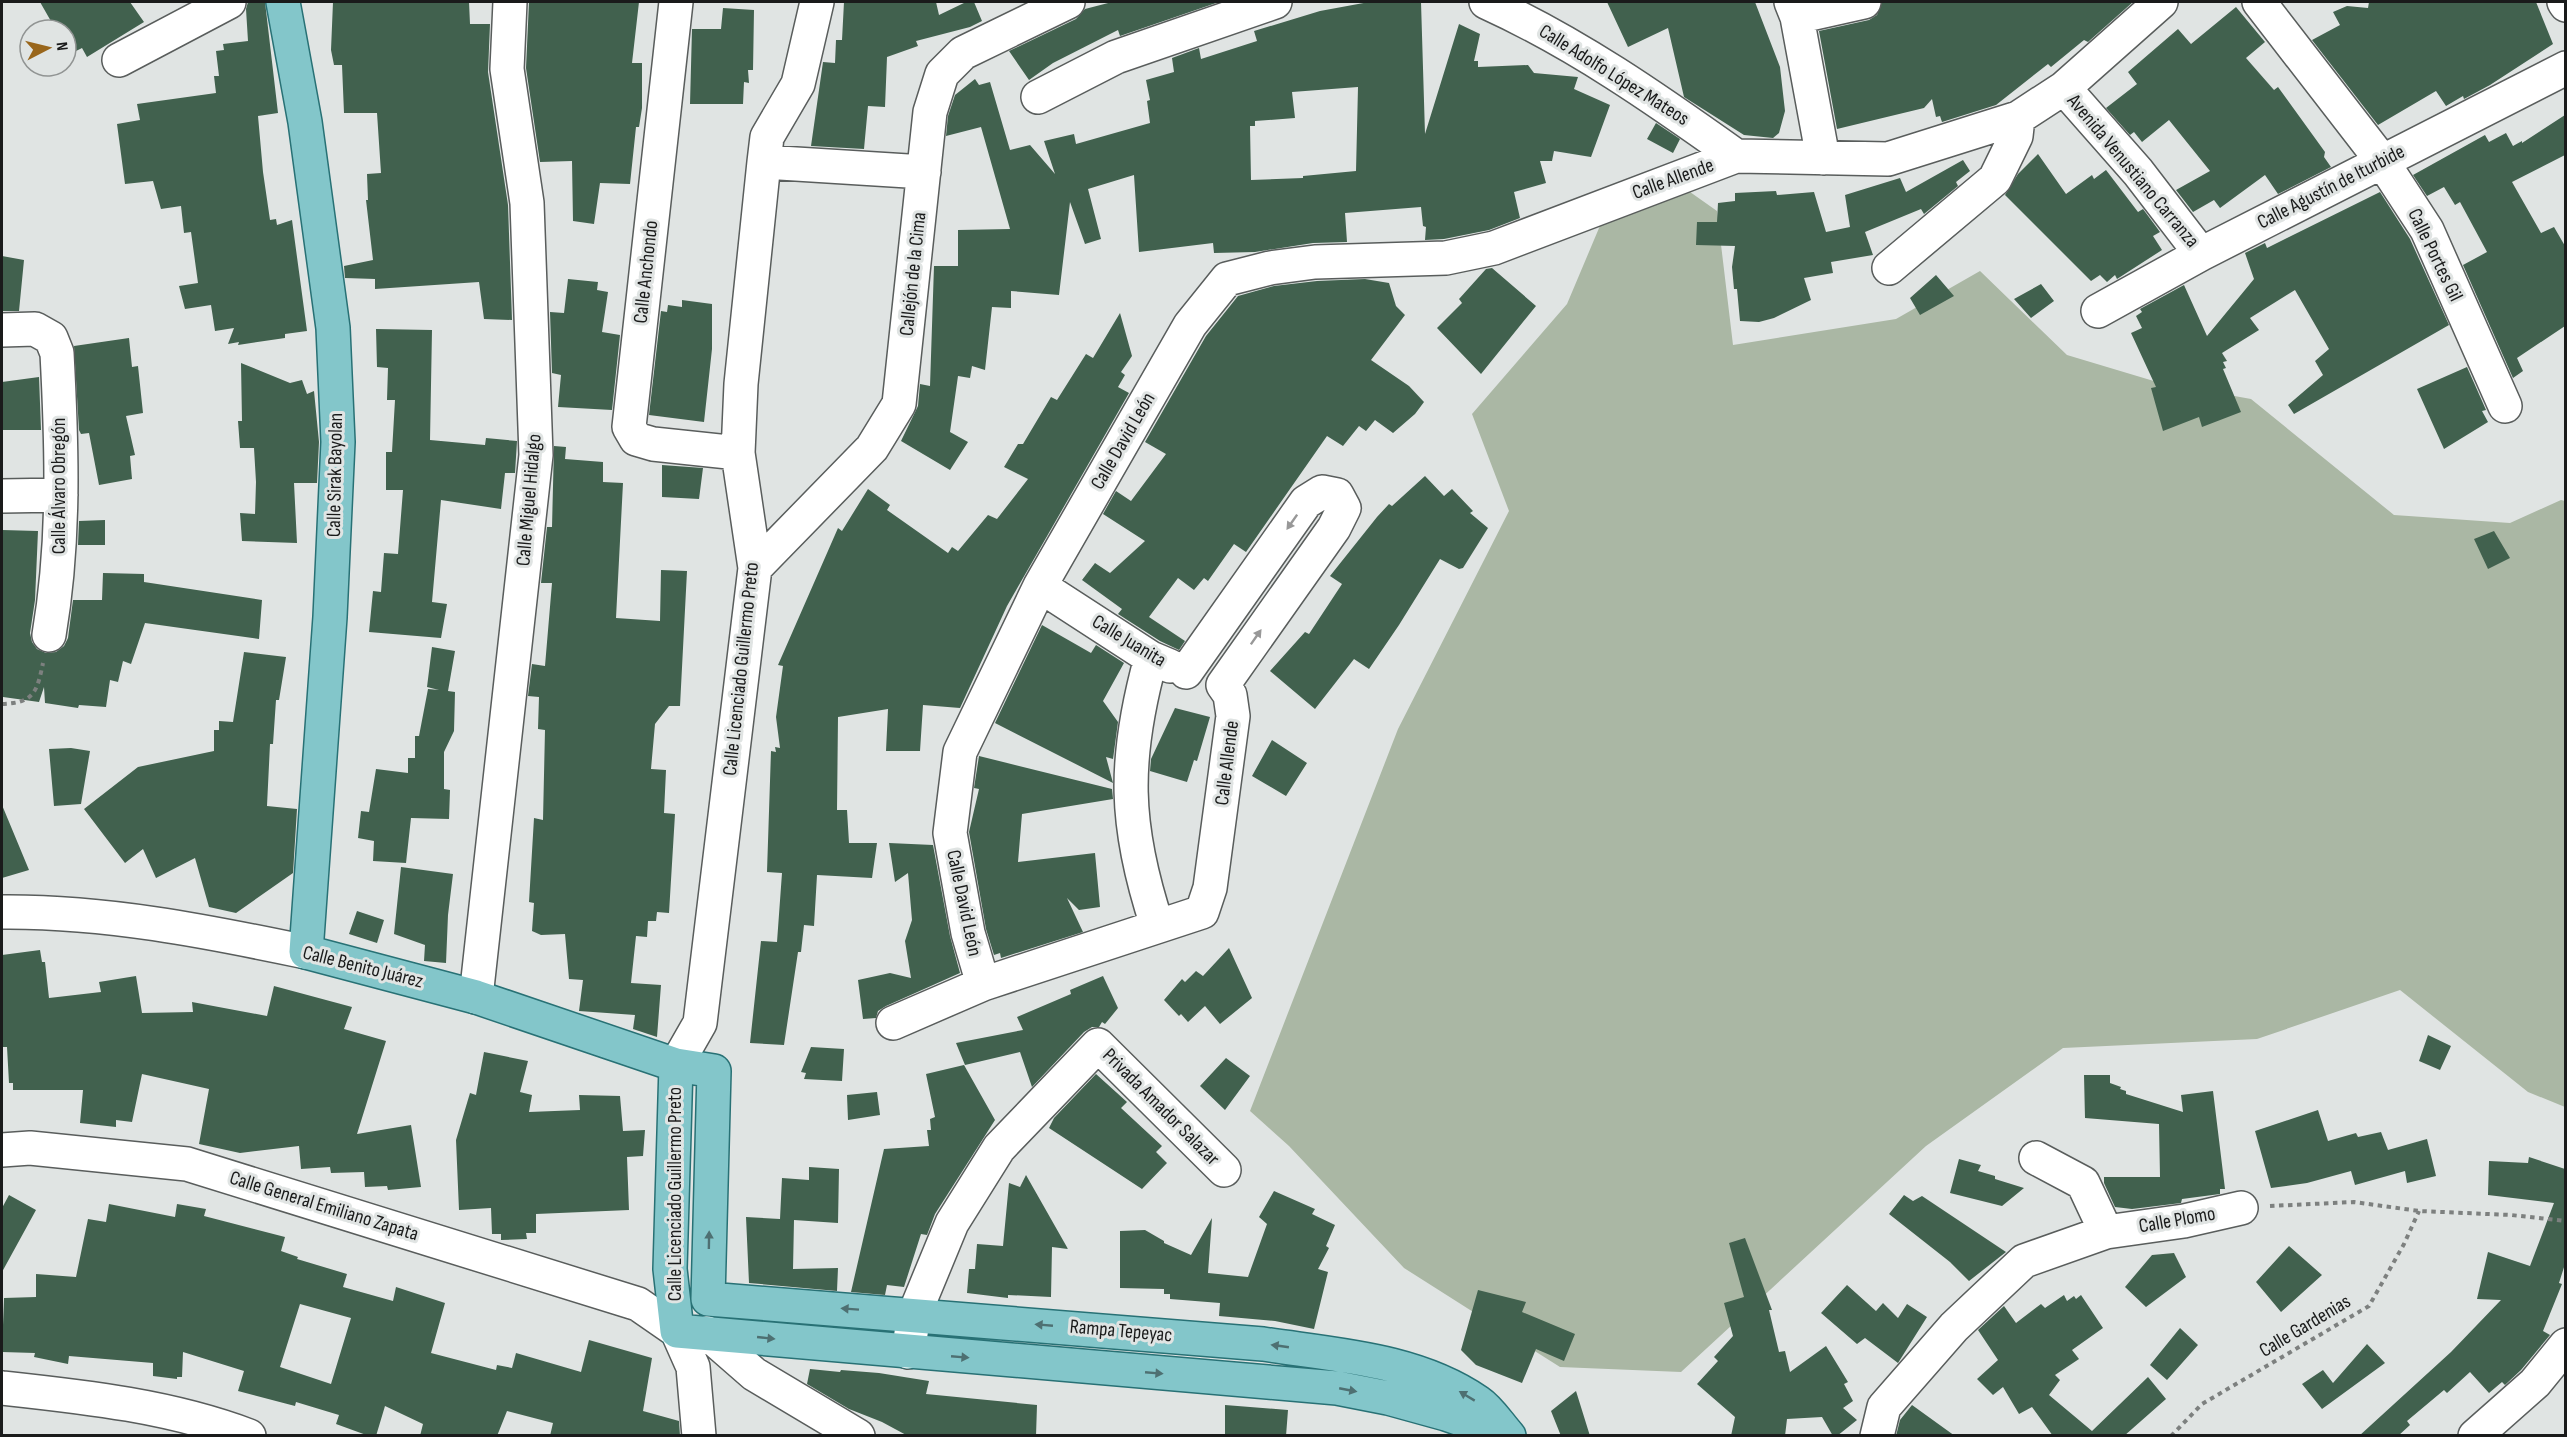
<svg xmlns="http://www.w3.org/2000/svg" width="2567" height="1437" viewBox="0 0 2567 1437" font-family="'Sofia Sans Condensed',sans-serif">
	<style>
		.green { fill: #aab7a4 }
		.building { fill: #41614e; fill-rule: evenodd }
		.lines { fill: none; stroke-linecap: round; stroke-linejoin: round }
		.minor-casing { stroke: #595d5c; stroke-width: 36 }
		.major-casing { stroke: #287175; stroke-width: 36 }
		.path { stroke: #7d807f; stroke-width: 4; stroke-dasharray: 4.5 4.5; stroke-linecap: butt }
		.minor { stroke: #fff; stroke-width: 33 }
		.major { stroke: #83c6ca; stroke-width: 33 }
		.oneway { fill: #989898 }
		.oneway2 { fill: #4e7072 }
		.labels { text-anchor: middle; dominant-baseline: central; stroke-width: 6; stroke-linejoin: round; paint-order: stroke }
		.street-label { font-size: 20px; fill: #1a1b1b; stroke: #e0e4e3 }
	</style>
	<rect width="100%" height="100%" fill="#e0e4e3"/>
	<path class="green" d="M1673,180L1717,211L1733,345L1896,319L1980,271L2067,355L2157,382L2251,399L2394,515L2510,523L2561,500L2565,501V1107L2528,1092L2400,990L2257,1039L2063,1048L1926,1146L1681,1372L1560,1367L1404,1268L1289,1146L1250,1111L1398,729L1509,511L1472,414L1567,304L1610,202Z"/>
	<path class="building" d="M40,2H130L144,22L87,57L82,48L70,54L66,47V30H56Z
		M248,2H265L278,113L258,116L263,172L270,220L276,219L277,225L292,220L307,331L285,334V338L238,345L239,342L228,344L234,328L215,331L211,305L185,309L179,286L198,283L191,232L184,233L181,206L161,209L153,181L125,184L117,124L140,120L137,104L216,93L214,76H219L216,51L224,50L223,44L248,41L246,9Z
		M333,2H469L470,24H490L488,72L508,205L512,320L484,319L479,282L375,289V279L345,278L344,266L373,260L366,200H368L367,174L381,173L377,113H344L342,65H334L331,50Z
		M529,2H639L632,63H642V108L639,127H636L630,184L600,183L594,224L573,221L572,161L540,162L526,68Z
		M844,2H936L939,15L966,2H974L982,21L970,27L916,41L918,46L887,57L885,107L868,106L864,149L811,146L823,62L835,63L836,40H842Z
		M1112,2H1219L1120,36L1118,30L1053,63L1029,80L1009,51L1076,19L1085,9Z
		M1369,2H1421L1425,134L1459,24L1480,34L1474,61H1478V67L1528,65L1534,73L1578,77L1574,89L1610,105L1591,157L1554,151L1552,161H1540L1546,183L1514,192L1520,218L1489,230L1444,239L1425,240L1426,227L1423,226L1421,207L1345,213L1347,242L1313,243L1255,252L1214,253L1213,243L1139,252L1134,175L1088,189L1101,239L1085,244L1070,202L1059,295L1011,291V308L992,307L985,370L972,366L970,378L958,376L950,432L968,442L950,470L901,441L918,406L920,384L930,386L934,266H958V230L1010,229L981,127L946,136L948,116L955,95L975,79L979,85L990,82L1010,150L1030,145L1055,174L1044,141L1074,134L1076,144L1150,123L1147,101L1150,100L1146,80L1174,72L1172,58L1199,48L1201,59L1257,41L1254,31L1320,11ZM1358,87L1356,171L1303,176V178L1251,180L1250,126H1255V121L1295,118L1292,92Z
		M1607,2H1755L1780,67L1785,111L1779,133L1773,138L1744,135L1684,97L1668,28L1628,47Z
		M1882,2H2133L2088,42L2084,40L2051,67L2048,64L1996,105L1942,122L1940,116L1936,117L1932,99L1924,108L1837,129L1819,31L1869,20L1877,15Z
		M2369,2H2536L2553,44L2490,85L2464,99L2463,96L2446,106L2436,91L2378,125L2312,40L2340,25L2333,12L2347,6L2368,8Z
		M2236,7L2265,42L2246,58L2274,90L2278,87L2325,152L2324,157L2331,167L2278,194L2265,175L2220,208L2214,200L2193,212L2176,190L2210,171L2169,120L2142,142L2134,132L2130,135L2106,108L2137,84L2128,72L2178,29L2191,44Z
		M723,8L754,10L753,70H748L749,83L744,82L743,104H690L692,29H721Z
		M2565,115V155L2512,182L2541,233L2554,227L2565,246V326L2517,358L2523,371L2513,378L2463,265L2487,252L2460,202L2455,205L2444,187L2427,196L2413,175L2485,135L2489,142L2506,133L2513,146L2522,141V143Z
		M1656,123L1680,139L1673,153L1647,139Z
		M2038,154L2066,194L2092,175L2094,179L2106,170L2138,212L2143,209L2160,232L2153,236L2162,250L2117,279L2115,275L2107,282L2100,275L2091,281L2005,195L2018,174Z
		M1963,160L1970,171L1956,182L1958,186L1924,214L1921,209L1865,232L1873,255L1831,262L1833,273L1804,278L1811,300L1774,318L1759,322L1740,321L1737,289H1734L1732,267L1735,246L1696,245L1697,222H1717L1718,203L1735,201V193L1776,191L1777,195L1814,192L1826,232L1850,227L1845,195L1900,178L1906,192Z
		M2380,192L2410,239L2449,325L2294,414L2288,405L2323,375L2315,361L2329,349L2295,290L2250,318L2259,330L2222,353L2227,361L2223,362L2226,368L2223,369L2241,412L2202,427L2199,417L2163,431L2151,388L2156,387L2131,333L2142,328L2136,316L2142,312L2140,309L2184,285L2207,336L2254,279L2245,253L2265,243L2267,248Z
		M2,256L24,260L19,311H2Z
		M1492,268L1536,306L1481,374L1437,328L1462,303L1459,299L1486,269Z
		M1936,275L1954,296L1920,315L1910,298Z
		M568,279L598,282L597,290L608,292L602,332L620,335L612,410L558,407L561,375L552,373L550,312L564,313Z
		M1365,279L1389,283L1396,306L1405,315L1371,360L1409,386L1424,402L1415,414L1393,433L1375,420L1366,431L1359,426L1343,446L1327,436L1246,552L1234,544L1208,581L1204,578L1194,590L1178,578L1149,617L1185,641L1179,650L1160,641L1118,614L1122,609L1082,580L1095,563L1110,573L1145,541L1103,514L1116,491L1131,501L1166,454L1145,442L1206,336L1238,296L1274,286L1317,281Z
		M2041,284L2054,301L2031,318L2014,299Z
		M682,300L712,304V349L704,422L649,415L661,311L667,312L668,305L682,307Z
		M1120,313L1132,356L1121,372L1125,375L1118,387L1129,393L1007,606L960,708L923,705L920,751H886L888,709L838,717L837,810H847L849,843H877L872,878L817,875L814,926L804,925L801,952H798L784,1045L750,1043L761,941L777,942L782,873L767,872L771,751L776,752L775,747L780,748L776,717L783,666L778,665L838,528L842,531L868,489L890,505L887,510L948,553L952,547L958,551L988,515L997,519L1028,479L1004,467L1018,444H1023L1051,397L1057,400L1086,354L1093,358Z
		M376,329L432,330L430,440L485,445L486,438L517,441L515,473H505L501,509L441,500L432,602L447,604L441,638L369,632L373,591L381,592L384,553L398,554L403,490H386V452H392L395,400H387L388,368L377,367Z
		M129,338L132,367L138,366L143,413L126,416L135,455L130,456L132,479L99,485L89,433L81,434L79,430L74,346Z
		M241,363L290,383L302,380L307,394L314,391L319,442L317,483H294L297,543L242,541L240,513L255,514L256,482L254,448H240L238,421H242Z
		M2467,367L2486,410L2482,411L2488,422L2444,449L2417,389Z
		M39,377L41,430H2V382Z
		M554,446L566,447L565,459L603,462V482L623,483L616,618L660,621L661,570L687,571L680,706H669L655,724L651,769L666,770L664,813L675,814L669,913L657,912L656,921H648L647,937L636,936L631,983L661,985L657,1037L633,1029L635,1015L579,1011L583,980L569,979L565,934L541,935L532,931L534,903L529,902L534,818L543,820L545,730L538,729L539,697L528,696L532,664L545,666L552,583H541L547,527H552Z
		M662,465L703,468L699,499L662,497Z
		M1425,476L1444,496L1452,489L1473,511L1470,513L1488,528L1463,568L1459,569L1440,559L1399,625L1369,669L1354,659L1315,709L1270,671L1305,632L1309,634L1342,584L1330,576L1377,517L1389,504L1392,506Z
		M105,520V545H78L79,521Z
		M2,530L38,531L35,600L30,633L32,642L37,649L46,653L56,652L64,646L68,638L73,600H102L103,573L144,574V582L262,600L259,639L145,623L131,664L123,661L118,682L110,680L106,707L79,705L78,708L45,703L44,687L39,702L3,697Z
		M2494,531L2510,558L2488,569L2474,539Z
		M1042,625L1091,653L1096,645L1124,663L1103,701L1118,722L1113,759L1106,757L1113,783L995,723Z
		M432,647L455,651L448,691L455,692L454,731L444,752V789L450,790L449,819L411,818L406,863L373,861L374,841L358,838L361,811L369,812L376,769L408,773V758H415V736H419L428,689L439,690L427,687Z
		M244,652L286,657L279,700H276L273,744H270L267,806L297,809L293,873L236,913L209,907L195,858L156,878L143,849L125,863L84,809L138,767L214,751V730H219V721L233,722Z
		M1175,708L1210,717L1197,761L1194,760L1187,782L1150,771L1151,759Z
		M1272,740L1307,763L1286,796L1252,776Z
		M71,748L90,751L81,804L54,806L49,749Z
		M979,756L1112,789L1113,799L1022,814L1018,862L1095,853L1100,907L1079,910L1067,898L1083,932L1001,958L1000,953L994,955L986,929L969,832L979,789L974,788Z
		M2,805L29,870L2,878Z
		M889,843L933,845L950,936L960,973L886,1006L878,1011L876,1018L863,1019L858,980L890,973L911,978L905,941L912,920L908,873L895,882Z
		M401,867L453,874L448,915L446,963L424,961L425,945L394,934Z
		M357,911L384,920L377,943L349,934Z
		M1229,948L1252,998L1220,1024L1205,1006L1188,1022L1181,1014L1179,1016L1164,1000L1182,979L1185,982L1196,971L1203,976Z
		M40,950L42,962H45L49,998L101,992L99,982L136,976L142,1013L193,1012L192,1002L267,1016L274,986L352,1007L344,1029L386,1041L357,1134L411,1125L421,1187L388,1190L387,1186L365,1187L364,1172L331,1173L330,1167L301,1169L299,1146L240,1153L199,1144L209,1089L142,1074L132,1122L116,1120V1127L80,1123L83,1090H13V1083H9L7,1047H2V955Z
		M1103,976L1118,1008L1105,1024L1102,1022L1099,1027H1092L1084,1032L1032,1087L1020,1052L965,1065L956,1043L1023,1030L1017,1017L1071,994L1070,990Z
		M2428,1035L2451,1046L2440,1070L2419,1061Z
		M811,1047L844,1049L842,1081L804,1079L806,1073L801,1072Z
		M484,1052L528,1061L520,1092L532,1095L529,1112L580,1110L579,1095L620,1096L623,1131L645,1130L643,1156L627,1157L629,1210L536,1214V1233H526L527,1239L501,1240V1234H492L491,1208L459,1210L456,1140L470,1093L476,1095Z
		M1226,1058L1250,1076L1225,1110L1200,1086Z
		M964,1065L995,1120L935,1214L927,1235L921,1234L904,1287L887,1285L885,1295L851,1292L884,1149L929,1146L927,1130H931L930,1119L935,1117L926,1074Z
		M1096,1074L1127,1102L1121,1108L1162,1146L1156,1152L1167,1163L1142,1189L1049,1128L1054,1118Z
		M2084,1075H2110V1083L2121,1087L2120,1089L2126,1091V1094L2183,1112L2181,1095L2213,1091L2225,1189H2220V1194L2182,1199L2181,1203L2132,1209L2115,1207L2104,1183V1177H2160L2159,1124L2085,1118Z
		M877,1092L880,1115L848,1120L847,1095Z
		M2318,1110L2328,1141L2356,1133L2358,1137L2381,1132L2388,1150L2427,1139L2436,1176L2407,1183L2405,1171L2355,1185L2351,1171L2307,1183L2271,1188L2255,1131Z
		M2529,1157L2565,1169V1264L2559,1283L2562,1284L2543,1331L2550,1335L2521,1370L2505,1385L2502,1382L2489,1393L2470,1372L2447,1393L2444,1390L2407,1421L2410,1425L2398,1436H2359L2451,1352L2501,1300L2477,1299L2488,1252L2530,1266L2554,1203L2488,1195L2489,1161L2528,1163Z
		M1959,1159L1981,1165L1978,1171L1995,1176V1179L2024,1188L2002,1206L1950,1193Z
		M809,1167L839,1169L838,1223L794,1220L793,1269L838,1268L837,1291L749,1283L746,1217L780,1219L782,1178L809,1180Z
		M1026,1175L1068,1249L1052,1247L1051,1297L1008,1295V1298L967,1293L969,1269H975L977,1244L1003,1246L1009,1183L1020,1187Z
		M1274,1191L1315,1209L1312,1214L1335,1225L1326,1246L1329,1248L1318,1269L1328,1272L1314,1329L1275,1321L1219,1316L1220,1303L1170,1299V1294H1164V1289L1120,1288V1231L1145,1230L1164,1241V1243L1191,1255L1212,1218L1208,1273L1248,1277L1267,1224L1259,1217Z
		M9,1195L36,1210L2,1272V1208Z
		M1904,1195L1913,1201L1922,1196L2006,1252L1969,1281L1950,1262L1889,1214Z
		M109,1204L175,1217L177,1204L206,1209L204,1216L285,1237L281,1251L298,1257L297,1259L347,1274L343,1287L393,1301L396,1287L445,1303L431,1353L496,1370L497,1365L512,1368L516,1353L581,1372L589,1340L652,1358L643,1411L679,1421L680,1436H550L553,1423L507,1411L497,1436H420L423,1424L385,1406L376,1436H369L336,1424L339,1415L296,1402L295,1406L238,1391L244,1371L183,1352L182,1377H177V1379L153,1376V1363L69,1356L68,1364L34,1357L35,1353L2,1352L4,1298L36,1297V1274L76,1277L88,1219L106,1222ZM300,1304L351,1318L331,1384L280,1367Z
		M1745,1238L1772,1310H1769L1779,1352L1785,1351L1790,1372L1826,1346L1848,1382L1844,1384L1853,1401L1843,1408L1857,1420L1837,1436H1833L1822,1417L1787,1419L1785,1436H1731L1735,1417L1697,1384L1718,1361L1714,1357L1733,1336L1724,1303L1744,1297L1729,1243Z
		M2289,1246L2322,1275L2281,1312L2256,1282Z
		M2174,1253L2186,1277L2146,1307L2125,1287L2152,1255Z
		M1847,1285L1876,1311L1883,1303L1898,1318L1907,1304L1927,1317L1898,1363L1865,1338L1857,1344L1821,1313Z
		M1478,1290L1526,1302L1522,1312L1575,1334L1564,1361L1536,1349L1522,1383L1476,1365L1461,1350Z
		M2064,1295L2067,1301L2074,1296L2076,1299L2081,1295L2103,1328L2072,1350L2079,1359L2055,1375L2060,1380L2049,1395L2092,1431L2148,1377L2166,1399L2124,1436H2053L2032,1407L2019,1414L2003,1387L1993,1395L1977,1379L1998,1360L1978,1330L2004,1306L2016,1323L2041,1304L2045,1308Z
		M2180,1328L2198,1345L2167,1380L2150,1365Z
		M2367,1344L2385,1363L2322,1409L2302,1384L2323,1370L2333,1383Z
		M810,1369L840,1372L841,1370L879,1373L929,1381L926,1394L1037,1405L1036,1436H908L882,1422L849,1409L807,1384Z
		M1576,1391L1590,1436H1561L1551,1411Z
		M1225,1405L1288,1410L1286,1436H1225Z
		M1912,1405L1955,1436H1896L1900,1420Z"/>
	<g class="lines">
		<defs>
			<path id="minor" d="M676,2L629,427L636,439L653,444L738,453
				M1486,2C1576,43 1656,99 1736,156
				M1791,2L1797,17L1823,158
				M2259,2L2382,161L2427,230L2505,406
				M2564,2L2566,5
				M1797,17L1864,2
				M119,60L229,2
				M2064,88L2138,172L2201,254
				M1038,97L1116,57L1275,2
				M764,162L924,172
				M1889,268L1995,179L2016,136L2018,118
				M2098,311L2201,254L2566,68
				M2,330L35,329L51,338L57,353C62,448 65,541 49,635
				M2,496L61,495
				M755,568L872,448L899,404L930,112L942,74L963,53L1068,2
				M1040,586L1151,658L1170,666
				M1151,658C1123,760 1124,825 1157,925
				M1186,672L1306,502L1322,492L1337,495L1344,508L1334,528L1223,685
				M2,912C104,911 206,931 306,952
				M983,984L968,933L950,833L960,752L1040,586L1190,325L1227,279L1270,268L1315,262L1446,258L1494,248L1736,156L1888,159L2018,118L2064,88L2161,2
				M476,997L536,455L527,203L507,69L510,2
				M893,1023L983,984L1202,912L1210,888L1233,716L1230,695L1223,685
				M676,1065L700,1023L755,568L738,453L741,384L764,162L767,137L798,84L817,2
				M2,1150L30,1148L187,1164L638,1304L677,1331L693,1367L699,1436
				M2036,1158L2083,1183L2106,1232
				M707,1333L754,1374L858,1436
				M908,1352L914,1315L952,1223L999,1148L1098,1045L1224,1170
				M2,1388C85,1397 170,1406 249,1436
				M1877,1436L1884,1407L1954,1327L2024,1261L2106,1232L2184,1221L2241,1208
				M2475,1436L2535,1383L2566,1345"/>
			<path id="major" d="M283,2L305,122L333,328L338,442L330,617L306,952L476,997L676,1065L714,1071L708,1299L1263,1344C1335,1355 1416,1359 1478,1402C1490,1410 1499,1425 1509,1436
				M676,1065L670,1269L677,1331L1337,1388L1388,1398L1446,1414L1506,1435"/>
		</defs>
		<use href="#minor" class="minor-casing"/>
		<use href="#major" class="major-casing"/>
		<path class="path" d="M2,704C34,703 37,692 43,663
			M2270,1206L2354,1202L2419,1211L2511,1215L2566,1221
			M2171,1436L2202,1404L2369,1306L2404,1244L2419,1211"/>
		<use href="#minor" class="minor"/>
		<use href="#major" class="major"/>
	</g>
	<defs><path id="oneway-solid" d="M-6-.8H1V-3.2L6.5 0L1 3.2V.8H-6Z" transform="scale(1.5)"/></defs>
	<g class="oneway">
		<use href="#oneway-solid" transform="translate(1292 522) rotate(125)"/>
		<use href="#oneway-solid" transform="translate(1256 637) rotate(-55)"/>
	</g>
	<g class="oneway2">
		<use href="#oneway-solid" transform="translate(709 1240) rotate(-89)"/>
		<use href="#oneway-solid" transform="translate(850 1309) rotate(-176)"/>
		<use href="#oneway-solid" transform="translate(1044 1325) rotate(-175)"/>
		<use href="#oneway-solid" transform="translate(766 1338) rotate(6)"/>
		<use href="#oneway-solid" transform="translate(1280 1346) rotate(-172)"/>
		<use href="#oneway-solid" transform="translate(960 1357) rotate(5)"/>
		<use href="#oneway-solid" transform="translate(1154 1373) rotate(5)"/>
		<use href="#oneway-solid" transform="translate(1348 1390) rotate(11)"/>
		<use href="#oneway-solid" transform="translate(1467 1396) rotate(-149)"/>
	</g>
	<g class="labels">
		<g class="street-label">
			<text transform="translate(1614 75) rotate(32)">Calle Adolfo López Mateos</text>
			<text transform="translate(2133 171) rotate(50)">Avenida Venustiano Carranza</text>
			<text transform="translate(1673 179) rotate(-20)">Calle Allende</text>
			<text transform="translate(2331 187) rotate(-27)">Calle Agustín de Iturbide</text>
			<text transform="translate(2435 255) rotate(64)">Calle Portes Gil</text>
			<text transform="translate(646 272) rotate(-84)">Calle Anchondo</text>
			<text transform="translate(913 274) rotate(-84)">Callejón de la Cima</text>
			<text transform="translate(1123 441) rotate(-60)">Calle David León</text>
			<text transform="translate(335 475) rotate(-89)">Calle Sirak Bayolan</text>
			<text transform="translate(59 486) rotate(-90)">Calle Álvaro Obregón</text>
			<text transform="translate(529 500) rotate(-85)">Calle Miguel Hidalgo</text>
			<text transform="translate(1129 641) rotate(31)">Calle Juanita</text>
			<text transform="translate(741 669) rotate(-84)">Calle Licenciado Guillermo Preto</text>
			<text transform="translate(1227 763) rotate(-83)">Calle Allende</text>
			<text transform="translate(964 903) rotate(78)">Calle David León</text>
			<text transform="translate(363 967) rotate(14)">Calle Benito Juárez</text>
			<text transform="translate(1161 1107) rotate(45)">Privada Amador Salazar</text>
			<text transform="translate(675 1194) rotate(-90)">Calle Licenciado Guillermo Preto</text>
			<text transform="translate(324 1206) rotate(17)">Calle General Emiliano Zapata</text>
			<text transform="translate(2177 1220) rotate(-10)">Calle Plomo</text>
			<text transform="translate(2305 1326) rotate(-31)">Calle Gardenias</text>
			<text transform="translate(1121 1331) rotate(5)">Rampa Tepeyac</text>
		</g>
	</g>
	<rect width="2567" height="1437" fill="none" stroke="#1a1b1b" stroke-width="6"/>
	<g transform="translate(48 48) rotate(83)"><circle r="28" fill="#e0e4e3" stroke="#919493" stroke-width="1.5"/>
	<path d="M0-4.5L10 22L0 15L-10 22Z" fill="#99661b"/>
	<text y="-9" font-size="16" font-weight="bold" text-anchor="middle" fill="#1a1b1b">N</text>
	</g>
</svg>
